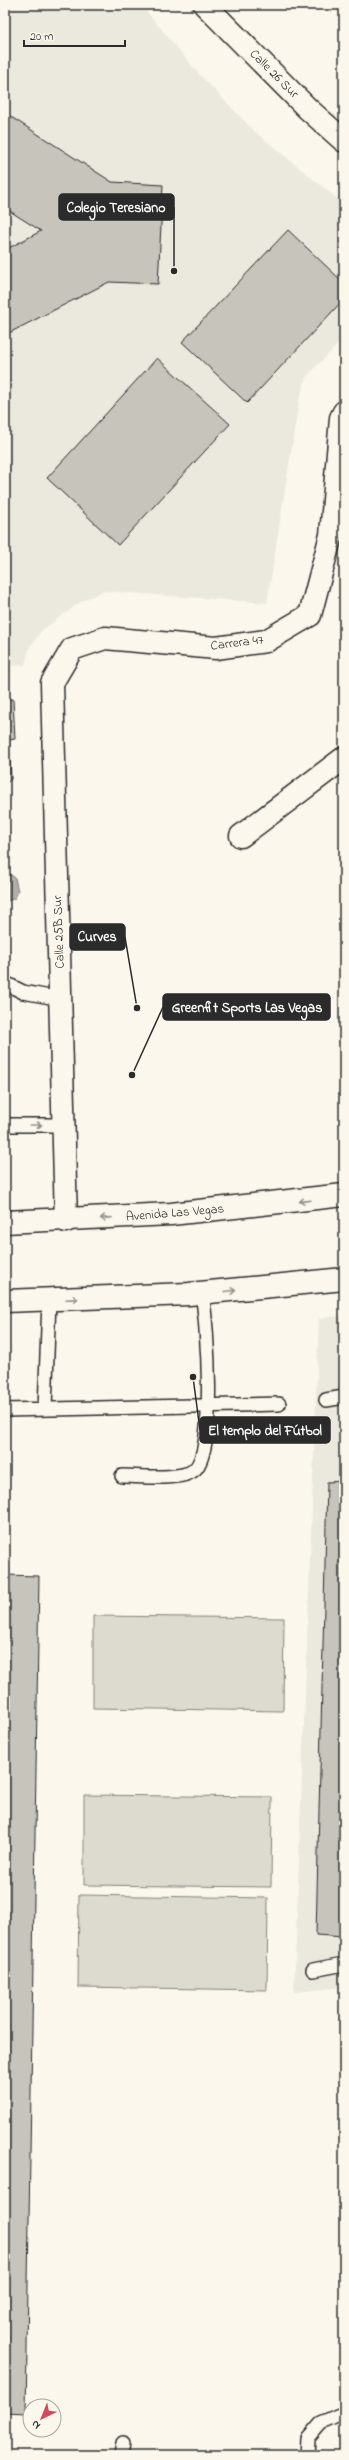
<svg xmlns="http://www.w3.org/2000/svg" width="349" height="2460" viewBox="0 0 349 2460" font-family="'Indie Flower',sans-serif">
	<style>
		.built { fill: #ebe8de }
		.green { fill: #dddad0; stroke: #84827e }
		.water { fill: #b1afa7; stroke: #7b7a75 }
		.building { fill: #c7c4bc; stroke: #2b2b2b }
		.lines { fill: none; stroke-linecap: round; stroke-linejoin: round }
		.service-casing { stroke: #2b2b2b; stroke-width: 16 }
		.minor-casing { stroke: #2b2b2b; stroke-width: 25 }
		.primary-casing { stroke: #2b2b2b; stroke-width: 25 }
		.service { stroke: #fbf7ec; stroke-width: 13 }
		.minor { stroke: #fbf7ec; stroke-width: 22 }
		.primary { stroke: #fbf7ec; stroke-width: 22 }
		.oneway { stroke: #93918c }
		.labels { text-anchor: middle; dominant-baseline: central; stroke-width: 3.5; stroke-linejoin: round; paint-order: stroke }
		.street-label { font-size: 13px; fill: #2b2b2b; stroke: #fbf7ec }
		.leader { fill: none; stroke: #2b2b2b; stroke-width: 1.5 }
		.callout-dot { fill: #2b2b2b; stroke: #fbf7ec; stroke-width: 1.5 }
		.callout { fill: #2b2b2b; stroke: #2b2b2b; stroke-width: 1.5 }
		.callout-label { font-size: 14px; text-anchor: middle; font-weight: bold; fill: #fff }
	</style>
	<rect width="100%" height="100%" fill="#fbf7ec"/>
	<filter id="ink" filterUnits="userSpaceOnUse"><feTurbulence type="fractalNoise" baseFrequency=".025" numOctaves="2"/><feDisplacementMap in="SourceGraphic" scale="8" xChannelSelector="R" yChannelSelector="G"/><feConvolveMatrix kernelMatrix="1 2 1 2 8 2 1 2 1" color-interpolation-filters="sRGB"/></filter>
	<g filter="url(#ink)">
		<path class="built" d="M5,5H141L199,74L254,131L344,204V338L306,377L299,401L267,603L103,591L82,601L42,630L30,647L25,665L5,666Z
			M344,1315V1987L294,1992L319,1319Z"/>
		<path class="green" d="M93,1616L284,1618L283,1711L93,1708Z
			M84,1795L272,1797L271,1887L84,1885Z
			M79,1895L268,1898L267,1990L78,1987Z"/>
		<path class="water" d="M5,870L15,878L18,891L15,898L5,902Z"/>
		<path class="building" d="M5,113L112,182L163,185L158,284L109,282L5,335V250L41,231L5,208Z
			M288,230L344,283V299L247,403L182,342Z
			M157,358L230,424L118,545L47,478Z
			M5,699H13L15,739L9,740L11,779L5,785Z
			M344,1481V1937L316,1935L327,1482Z
			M5,1575L39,1576L26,2414L5,2413Z"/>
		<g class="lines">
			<defs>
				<path id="service" d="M5,983L23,992L61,999
					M5,1125H64
					M326,1400L344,1397
					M45,1409L49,1300
					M5,1410L279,1404
					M122,1476C139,1476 181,1481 194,1470C217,1451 207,1323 202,1293
					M313,1970L344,1964
					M121,2455L123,2443
					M307,2455L308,2438L321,2423L344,2413"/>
				<path id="minor" d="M205,5L307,108L344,141
					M241,836L344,758
					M66,1221L52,683L72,649L105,638L216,648L266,641L310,615L331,535L341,418L344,412"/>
				<path id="primary" d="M5,1222L171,1214L344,1195
					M5,1301L189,1294L344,1279"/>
			</defs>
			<use href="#service" class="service-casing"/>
			<use href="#minor" class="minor-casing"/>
			<use href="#primary" class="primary-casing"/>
			<use href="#service" class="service"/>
			<use href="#minor" class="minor"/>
			<use href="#primary" class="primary"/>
		</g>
		<defs><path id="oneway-shaft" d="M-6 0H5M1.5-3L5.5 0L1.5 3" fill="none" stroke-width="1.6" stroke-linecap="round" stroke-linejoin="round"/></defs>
		<g class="oneway">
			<use href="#oneway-shaft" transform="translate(36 1125)"/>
			<use href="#oneway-shaft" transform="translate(305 1201) rotate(173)"/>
			<use href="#oneway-shaft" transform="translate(106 1218) rotate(176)"/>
			<use href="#oneway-shaft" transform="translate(230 1291) rotate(-5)"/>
			<use href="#oneway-shaft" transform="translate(72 1299) rotate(-2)"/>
		</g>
	</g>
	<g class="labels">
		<g class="street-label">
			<text transform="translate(274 74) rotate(45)">Calle 26 Sur</text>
			<text transform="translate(237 643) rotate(-7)">Carrera 47</text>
			<text transform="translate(59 932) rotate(-92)">Calle 25B Sur</text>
			<text transform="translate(175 1213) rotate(-5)">Avenida Las Vegas</text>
		</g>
	</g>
	<path class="leader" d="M174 271L174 207M137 1008L125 937M132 1075L163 1007M193 1377L200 1430"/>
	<g class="callout-dot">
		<circle cx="174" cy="271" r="4"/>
		<circle cx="137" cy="1008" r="4"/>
		<circle cx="132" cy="1075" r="4"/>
		<circle cx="193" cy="1377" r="4"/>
	</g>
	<g class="callout">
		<rect x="59" y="194" width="115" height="26" rx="4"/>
		<rect x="70" y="924" width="55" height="26" rx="4"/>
		<rect x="163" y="994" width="167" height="26" rx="4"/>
		<rect x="200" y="1417" width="130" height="26" rx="4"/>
	</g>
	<g class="callout-label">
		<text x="116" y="212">Colegio Teresiano</text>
		<text x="97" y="941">Curves</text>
		<text x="247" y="1012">Greenfit Sports Las Vegas</text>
		<text x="265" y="1435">El templo del Fútbol</text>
	</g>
	<rect width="349" height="2460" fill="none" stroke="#fbf7ec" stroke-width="20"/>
	<rect x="10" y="10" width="329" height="2440" fill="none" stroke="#2b2b2b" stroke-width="1.5" filter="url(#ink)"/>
	<g transform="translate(42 2418) rotate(223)"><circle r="19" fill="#fbf7ec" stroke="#a8a59f"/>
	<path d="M0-3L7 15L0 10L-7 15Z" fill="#d1495b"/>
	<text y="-6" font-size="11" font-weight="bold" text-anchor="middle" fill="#2b2b2b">N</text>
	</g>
	<path d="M24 40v6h101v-6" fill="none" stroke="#2b2b2b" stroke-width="2"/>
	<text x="30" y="40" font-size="12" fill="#2b2b2b" stroke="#fbf7ec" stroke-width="3" paint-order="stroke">20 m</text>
</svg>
